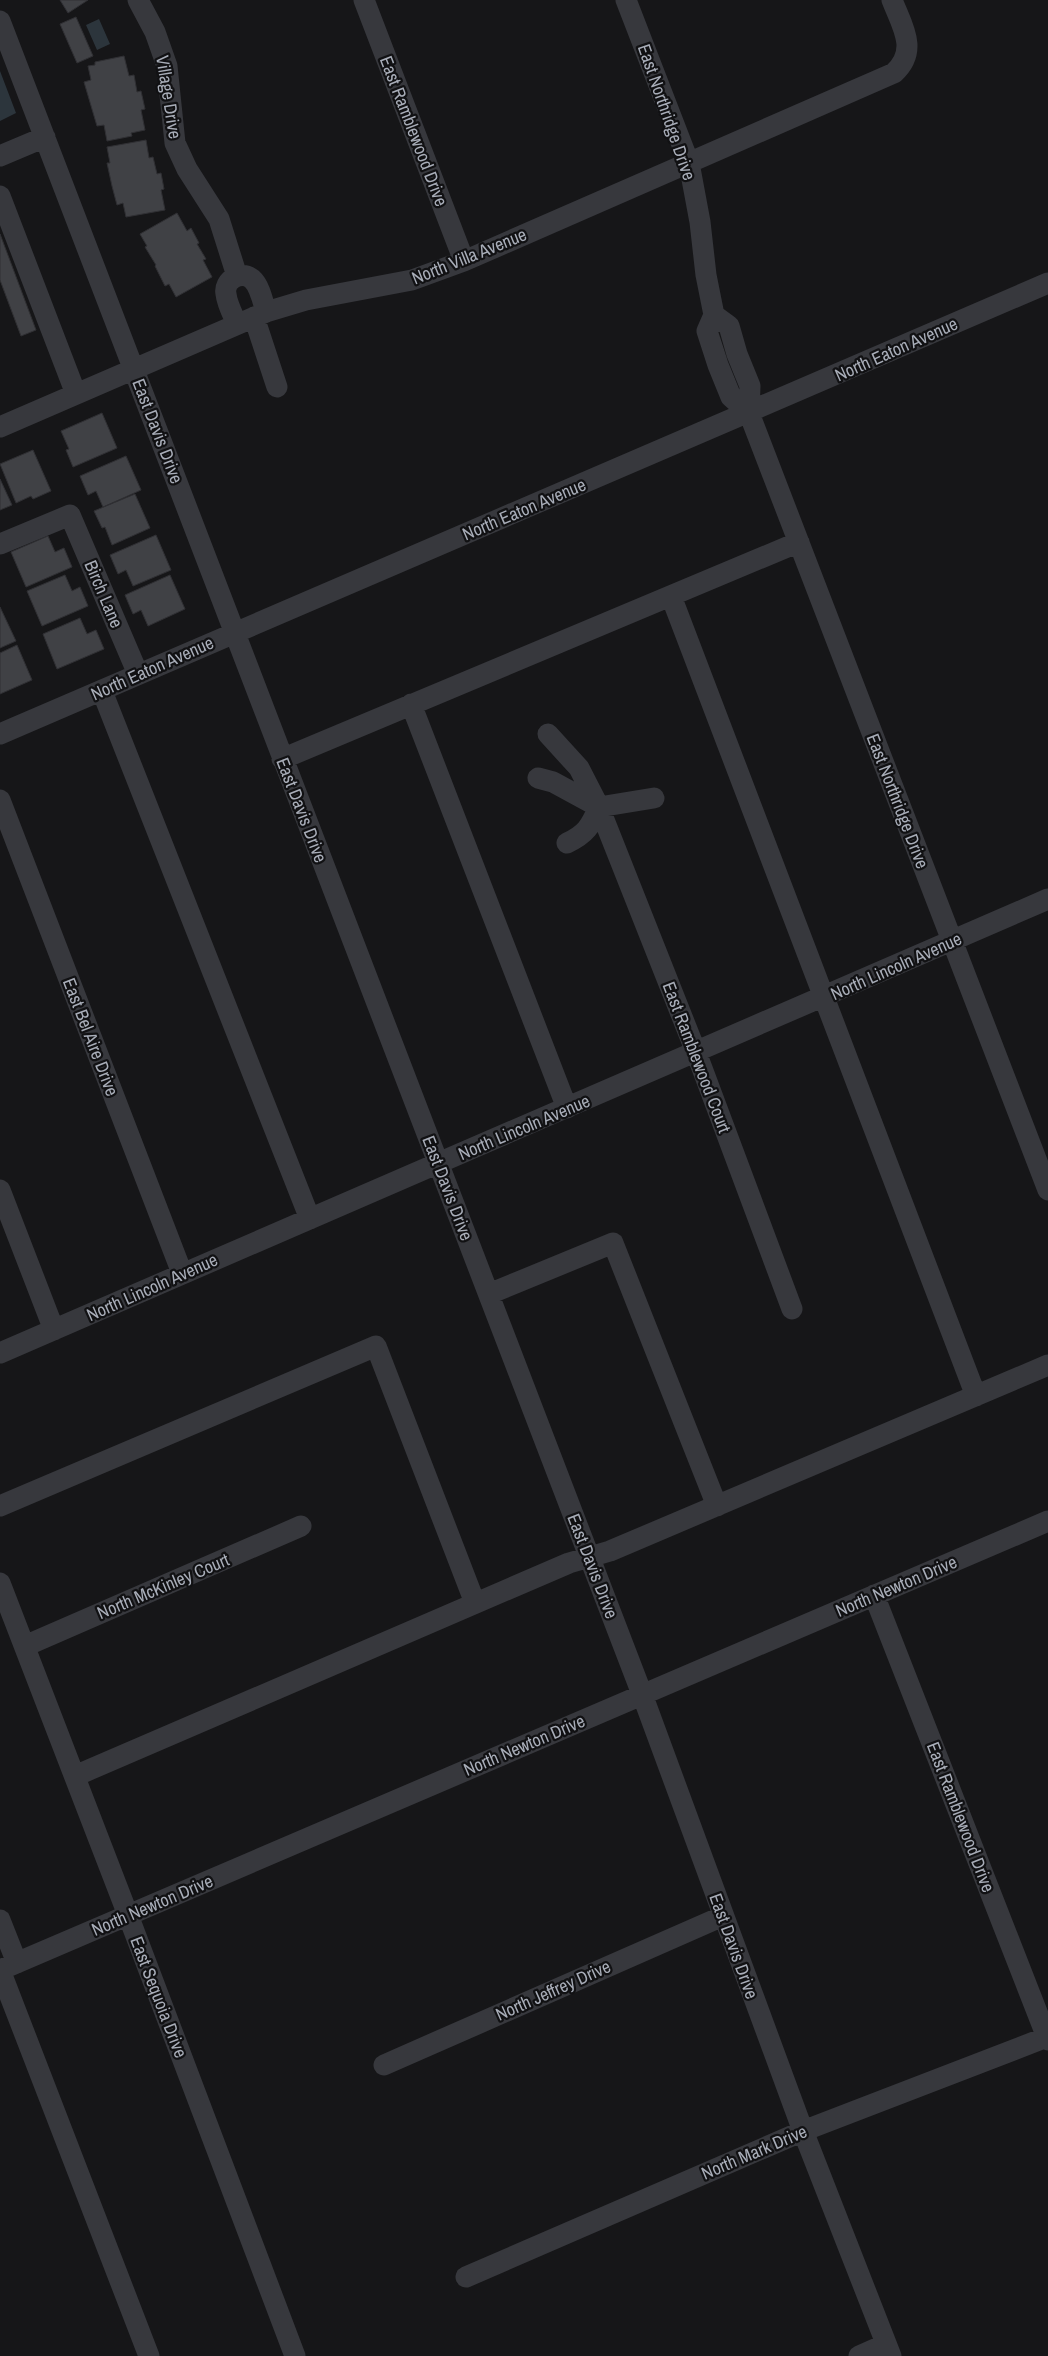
<svg xmlns="http://www.w3.org/2000/svg" width="1048" height="2356" viewBox="0 0 1048 2356" font-family="'Archivo Narrow',sans-serif">
	<style>
		.water { fill: #2c353c }
		.building { fill: #404145; stroke: #303034 }
		.lines { fill: none; stroke-linecap: round; stroke-linejoin: round }
		.minor { stroke: #37383d; stroke-width: 21 }
		.labels { text-anchor: middle; dominant-baseline: central; stroke-width: 4.5; stroke-linejoin: round; paint-order: stroke }
		.street-label { font-size: 18px; fill: #a8adb8; stroke: #111113 }
	</style>
	<rect width="100%" height="100%" fill="#161618"/>
	<path class="water" d="M99,19L110,44L97,50L86,25Z
		M0,71L16,113L0,121Z"/>
	<path class="building" d="M60,0H88L68,13Z
		M76,17L93,56L77,63L60,24Z
		M124,56L129,76L134,75L137,92L141,91L145,109L141,110L145,130L131,133L132,136L107,141L104,125L97,126L84,82L91,80L88,66L95,65V62Z
		M146,140L149,158L153,157L157,174L161,173L164,189L161,190L165,210L126,217L123,203L117,205L112,186L107,163H110L107,147Z
		M177,213L187,231L191,228L199,243L197,244L206,259L203,260L212,277L176,297L169,284L165,286L155,266L156,265L145,247L147,246L140,234Z
		M0,234L36,330L21,336L0,280Z
		M102,413L117,448L73,467L66,450L69,449L61,431Z
		M33,450L51,491L33,499L31,496L16,503L0,464Z
		M126,456L141,490L103,507L96,491L88,495L80,476Z
		M0,479L12,505L0,510Z
		M135,494L150,528L112,545L105,527L102,528L94,511Z
		M156,535L171,570L133,586L126,570L118,574L110,555Z
		M48,536L55,552L64,548L72,567L26,587L11,552Z
		M65,575L72,591L80,587L88,606L42,626L27,591Z
		M170,575L185,609L148,626L141,610L133,614L125,595Z
		M0,607L16,641L0,648Z
		M80,618L87,634L96,630L104,649L57,669L43,634Z
		M17,645L32,680L0,694V653Z"/>
	<g class="lines">
		<path class="minor" d="M138,0L155,32L167,66L175,143L187,169L219,219L237,276
			M364,0L464,261
			M626,0L689,163L700,222L706,275L714,315L707,331L718,365L731,397L749,413
			M0,21L642,1694L803,2131L891,2356
			M0,156L45,137
			M0,196L76,394
			M714,315L729,326L737,354L750,386L749,413L1048,1190
			M254,317L277,387
			M237,324C233,315 227,304 226,294C223,280 241,270 252,279C260,286 263,302 266,312
			M0,427L266,312L306,300L412,280L464,261L894,73C919,50 902,26 892,0
			M0,544L70,515L138,674
			M671,596L976,1396
			M102,691L310,1219
			M411,704L567,1108
			M0,734L1048,283
			M548,734L579,768L599,807L696,1052L792,1309
			M282,759L799,542
			M538,778L553,782L599,807L654,798
			M0,800L182,1273
			M567,843C586,834 590,827 599,807
			M0,1190L54,1330
			M489,1294L613,1243L717,1506
			M0,1353L1048,899
			M0,1506L376,1346L475,1603
			M0,1583L128,1915L295,2356
			M874,1595L1048,2040
			M25,1646L301,1526
			M75,1776L569,1563L610,1551L1048,1365
			M0,1920L17,1963
			M0,1970L1048,1521
			M0,1970L149,2356
			M384,2065L723,1916
			M466,2277L803,2131L1047,2037
			M859,2356L886,2344"/>
	</g>
	<g class="labels">
		<g class="street-label">
			<text transform="translate(169 97) rotate(81)">Village Drive</text>
			<text transform="translate(667 112) rotate(71)">East Northridge Drive</text>
			<text transform="translate(414 131) rotate(69)">East Ramblewood Drive</text>
			<text transform="translate(469 256) rotate(-22)">North Villa Avenue</text>
			<text transform="translate(896 349) rotate(-24)">North Eaton Avenue</text>
			<text transform="translate(158 431) rotate(69)">East Davis Drive</text>
			<text transform="translate(524 509) rotate(-23)">North Eaton Avenue</text>
			<text transform="translate(104 594) rotate(67)">Birch Lane</text>
			<text transform="translate(152 668) rotate(-24)">North Eaton Avenue</text>
			<text transform="translate(898 801) rotate(69)">East Northridge Drive</text>
			<text transform="translate(302 810) rotate(69)">East Davis Drive</text>
			<text transform="translate(896 966) rotate(-24)">North Lincoln Avenue</text>
			<text transform="translate(91 1037) rotate(69)">East Bel Aire Drive</text>
			<text transform="translate(697 1057) rotate(69)">East Ramblewood Court</text>
			<text transform="translate(524 1127) rotate(-23)">North Lincoln Avenue</text>
			<text transform="translate(448 1188) rotate(69)">East Davis Drive</text>
			<text transform="translate(152 1287) rotate(-24)">North Lincoln Avenue</text>
			<text transform="translate(593 1566) rotate(69)">East Davis Drive</text>
			<text transform="translate(163 1586) rotate(-23)">North McKinley Court</text>
			<text transform="translate(896 1586) rotate(-23)">North Newton Drive</text>
			<text transform="translate(524 1745) rotate(-23)">North Newton Drive</text>
			<text transform="translate(961 1817) rotate(69)">East Ramblewood Drive</text>
			<text transform="translate(152 1905) rotate(-23)">North Newton Drive</text>
			<text transform="translate(734 1946) rotate(70)">East Davis Drive</text>
			<text transform="translate(553 1990) rotate(-24)">North Jeffrey Drive</text>
			<text transform="translate(159 1997) rotate(69)">East Sequoia Drive</text>
			<text transform="translate(754 2152) rotate(-23)">North Mark Drive</text>
		</g>
	</g>
</svg>
